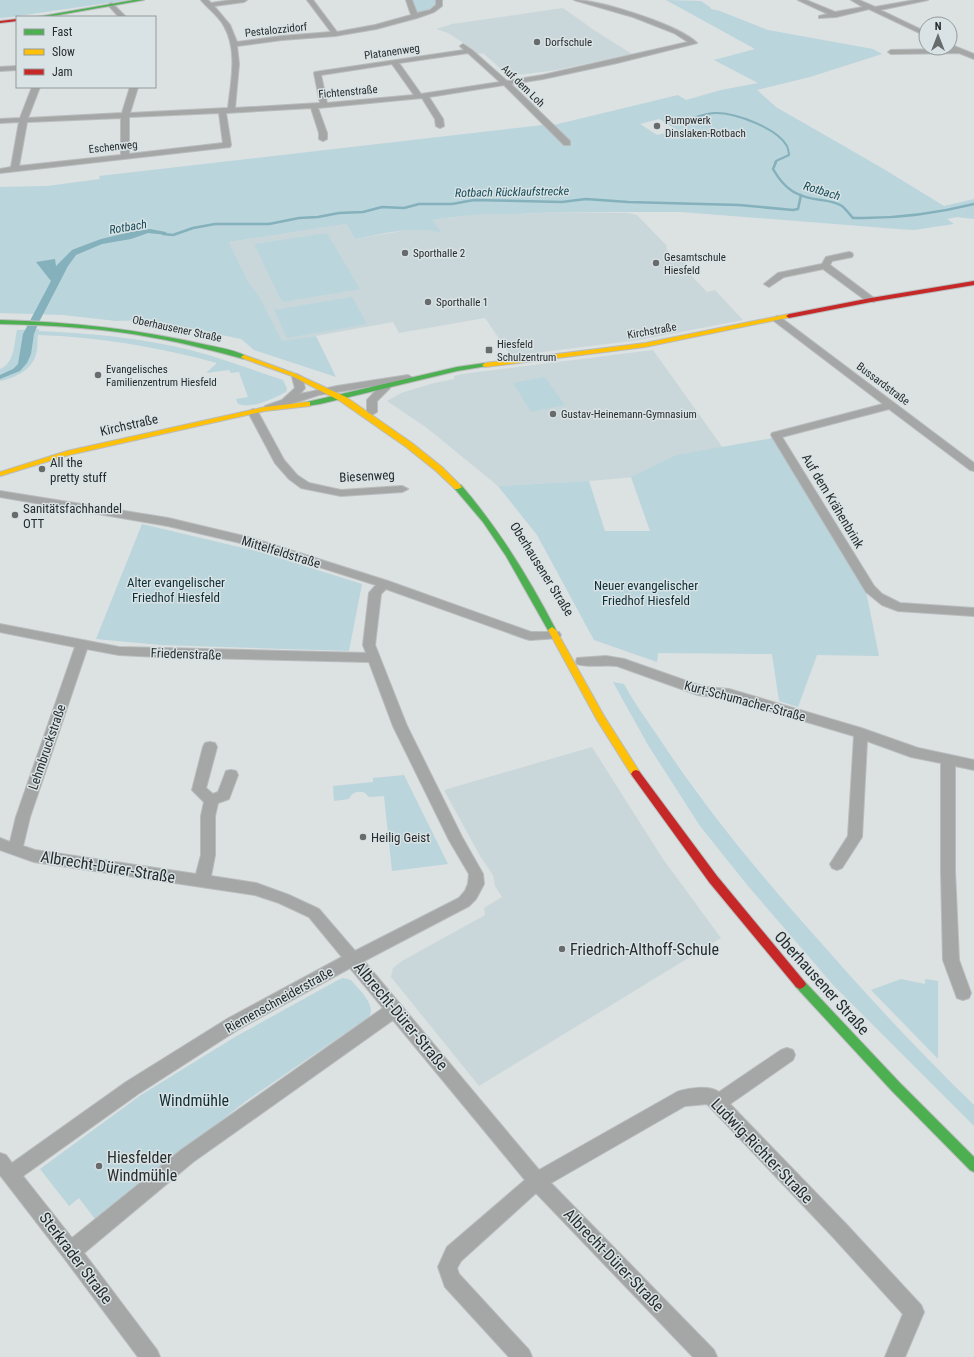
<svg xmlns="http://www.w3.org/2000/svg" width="974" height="1357" viewBox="0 0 974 1357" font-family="'Roboto Condensed',sans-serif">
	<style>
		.built { fill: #cad7da }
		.green { fill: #bad5dc; fill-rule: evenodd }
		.water { fill: #84b1bc }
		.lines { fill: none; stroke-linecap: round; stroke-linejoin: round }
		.stream-far1 { stroke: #84b1bc; stroke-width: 2 }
		.stream { stroke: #84b1bc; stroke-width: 2.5 }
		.street-casing { stroke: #b9bcbd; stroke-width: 2 }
		.fast-casing { stroke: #b9bcbd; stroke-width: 2 }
		.slow-casing { stroke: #b9bcbd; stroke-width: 2 }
		.jam-casing { stroke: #b9bcbd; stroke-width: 2 }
		.street { fill: #a5a6a6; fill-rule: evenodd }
		.fast { fill: #4caf50; fill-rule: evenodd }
		.slow { fill: #ffc107; fill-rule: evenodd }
		.jam { fill: #c62828; fill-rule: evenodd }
		.poi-dot { fill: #686b6c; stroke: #d9e3e5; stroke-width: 1.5 }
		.labels { text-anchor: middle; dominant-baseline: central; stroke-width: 3; stroke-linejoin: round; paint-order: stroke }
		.far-street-label { font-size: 11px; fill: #292c2d; stroke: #d9e3e5 }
		.far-poi-label { font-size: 11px; fill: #292c2d; stroke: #d9e3e5; text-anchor: start }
		.far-water-label { font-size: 12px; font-style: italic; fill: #164c59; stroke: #d9e3e5 }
		.street-label { font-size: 13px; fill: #292c2d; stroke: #d9e3e5 }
		.poi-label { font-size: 13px; fill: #292c2d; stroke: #d9e3e5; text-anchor: start }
		.park-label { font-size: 13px; fill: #0f2f36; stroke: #d9e3e5 }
		.near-street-label { font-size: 16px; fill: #292c2d; stroke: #d9e3e5 }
		.near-poi-label { font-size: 16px; fill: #292c2d; stroke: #d9e3e5; text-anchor: start }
		.near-park-label { font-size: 16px; fill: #0f2f36; stroke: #d9e3e5 }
	</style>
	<rect width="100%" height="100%" fill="#dce1e2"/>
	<path class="built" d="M563,8L594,30L632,54L557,70L509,76L483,53L478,54L465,44L448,33L436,29L452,24Z
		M550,212L629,213L637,215L667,246L666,248L673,257L679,256L694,272L689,273L707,292L715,290L743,320L639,340L511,356L485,318L399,333L393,322L282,342L259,296L248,281L229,242L346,224L355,239L413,229H429L441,233L433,220L471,215L517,213L528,214Z
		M653,350L723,448L676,455L635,477L589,481L498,486L427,428L387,401L401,393L434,383L454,379V376L462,374Z
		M592,747L663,859L721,938L479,1086L391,977L393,968L402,961L485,915L484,908L502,897L495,886L493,875L480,856L444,790Z"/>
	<path class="green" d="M0,0H128L11,17L0,18Z
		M410,0H436V4L431,10L417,14Z
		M666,0L701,1L710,7L711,9L720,11L768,30L873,49L882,54L810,77L757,90L776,107L882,168L944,206L974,199V219L957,217L947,219L954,224L914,230L898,229L681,212H550C524,215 499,213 473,215C460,216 446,218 433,220L442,233C413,225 383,234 355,239L346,224L229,242L248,281L259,296L282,341L316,336L336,377L254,350L241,339L150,320L116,321L63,315L0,313V187L47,186L100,179L99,176L543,125L546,128L555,127L554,125L678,95L686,100L721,90L758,83L714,60L755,49ZM659,119L677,130L657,135L640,124Z
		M327,233L360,289L282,302L254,244Z
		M352,297L367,324L287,338L274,310Z
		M39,329V331C90,333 141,338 190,350C222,358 252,370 283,380L287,389L286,392C272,399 253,409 238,404L236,399L248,397L239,372L231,373L229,370L206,373L217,363C159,347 99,337 38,335C37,341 38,348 36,354C32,370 15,378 0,381V369C15,363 14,343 17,330Z
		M545,377L565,405L531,412L513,383Z
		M773,438L866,591L879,656L817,655L798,707L779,701L772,654L658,653L657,662L594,640L537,535L498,486L589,481L605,531H650L631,477L676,455Z
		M142,524L260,552L362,584L349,651L160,645L96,639Z
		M613,682L624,684C634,703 647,720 659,738C705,808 758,872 814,935C865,993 918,1051 974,1105V1126L834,986L748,886L700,826L648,745Z
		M404,775L448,864L392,871L384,796L369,797L365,793C359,790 352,792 349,799L334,801L333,786L373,782V778Z
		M343,978L351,980C358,989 377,1005 369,1017L246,1101L185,1149L175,1154L95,1219L79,1198L69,1206L40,1169L141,1095L235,1037L338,980Z
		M901,979L925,984V979L938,981V1059L871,990Z"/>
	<path class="water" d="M150,229L166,232L167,235L148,233L131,239L102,244L76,255L68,266L38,324L34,334L31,354L27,363L20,371L0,379V375L13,369L18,364L23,334L51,281L36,262L55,259L56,266L72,250L77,248L101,239L135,231Z"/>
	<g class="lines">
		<path class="stream-far1" d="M680,122C692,119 704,113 716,113C736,113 777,128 787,146C788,149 789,152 789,155L776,161L775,163"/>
		<path class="stream" d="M776,162L773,169C785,190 797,197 821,200C828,201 836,202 842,206C846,209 849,214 853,218C894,219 934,214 974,204
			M163,234L173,235L193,228L215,224H269L299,218L318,217L339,213L363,212L382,207L404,208L419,204H452L474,200L562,202L586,199L628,202L739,205L793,210L798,209L801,195"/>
		<defs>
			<path id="street" d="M201,0H208L211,3L231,0H247L244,2L214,6L230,25L237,42L282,36L331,32L307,0H313L337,32L375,25L411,15L406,0H412L417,13L430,10L436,5V0H442V6L434,12L417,18L376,29L335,36L282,40L237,46L239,64L235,108L320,103L314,73L315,72L464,50L460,46L463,44L472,50L507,81L543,75L688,42L674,33L633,17L574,0C600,0 679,25 697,43L617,63L543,79L511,84L570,141V145H564L504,85L429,97L443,119L444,126L440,128L436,126L435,119L422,98L318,108L327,133V139L323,141L319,139V133L311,108L226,113L231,145L230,147L0,173V169L11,167L19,122L0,123V119L20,118L32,87H40L28,118L122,113L130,87H138L130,113L228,108C231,81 238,51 224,26C218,15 208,9 201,0ZM468,53L500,82L421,94L399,63ZM392,64L414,95L327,103L321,75ZM219,113L223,143L129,154V117ZM121,118V155L19,166L27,122Z
				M798,0H806L835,12L863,7L851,0H859L875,7L915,0H928L880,10L926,32V36L869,9L836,17L819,18V16L828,14Z
				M111,3L113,4L126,17H119L108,5Z
				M950,45L954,46L974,54V59L959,53L891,54L888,52L891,50L951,49L949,48Z
				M17,66V70L0,71V67Z
				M849,252L852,253L853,255L852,257L832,261L830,265L874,298L876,300L874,302H868L823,269L784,277L769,287L764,284L778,273L822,264L826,257Z
				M777,316L780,317L974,463V471L970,470L889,409L782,437L874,586L882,594L900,603L974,608V616L898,611L882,605L866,592L771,435L772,433L883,404L774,321L772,319Z
				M297,374L302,377L305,388L300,394L337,386L408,375L413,378L408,381L389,384L391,386L390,388L377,401V412L372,415L367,412V400L381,385L319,395L273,410H265L264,408L265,406L282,400L295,388L292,377Z
				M253,409L258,412L284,460L297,475L309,483L341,490L402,486L408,489L402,492L341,496L301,488L289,479L275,463L248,412Z
				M0,491L168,518L252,538L388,581L531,632H559L561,635L559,638L530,640L526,639L386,589L381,594L375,645L407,726L462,837L483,874L484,884L476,899L469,906L364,961L539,1170L677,1092C688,1088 709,1085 719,1092L781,1050L787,1048L793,1050L795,1055L793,1060L730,1104L847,1225L921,1305L924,1312L905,1357H885L903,1314L833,1237L707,1104L685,1106L551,1183L714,1350L717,1357H693L536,1193L461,1261L457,1268L459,1274L529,1350L532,1357H509L445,1287L438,1267L447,1247L525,1180L393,1020L193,1162L84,1253L157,1350L160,1357H138L64,1258L0,1175V1153L6,1155L12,1163L126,1082L227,1019L342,957L309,917L279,903L255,895L34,862L0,850V838L10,842L16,817L75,647L0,632V624L119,647L366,653L363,645L369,593L376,585L249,545L168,526L0,497ZM87,649L119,655L159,657L369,662L393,726L449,840L469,874L468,884L465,891L459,898L355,951L319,909L289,895L256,883L211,876L215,855V816L218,803L229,799L238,775L236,771L231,770L226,771L218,792L213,794L206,788L217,747L215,743L210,742L205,743L203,747L192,790L204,802L201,816V855L196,874L35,850L23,846L30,817ZM350,968L383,1008L181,1150L72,1238L23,1176L138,1094L239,1029Z
				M606,656L624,659L704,687L729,689L861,728L918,748L974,760V770L955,766V871L959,960L971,993L969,998L963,1000L957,998L943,960L941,871V763L911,757L867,741L862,837L842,868L837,870L832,868L830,864L848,836L854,736L729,699L698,695L617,666C604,664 590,668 577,664L576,661L577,658Z"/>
			<path id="fast" d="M134,0H144L47,17H37Z
				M0,320C70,322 138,329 207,345C217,347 240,351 247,357L244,359C214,351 185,343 155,338C104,328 52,325 0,324Z
				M485,363L487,364V366L457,371L320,404L307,406L303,404L307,402L457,367Z
				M455,485H461C499,529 529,578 556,630L555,632H549L506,556L483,522L455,489L454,487Z
				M800,979L804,981L900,1083L974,1157V1172L970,1170L892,1091L796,987L794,984L796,981Z"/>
			<path id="slow" d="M789,314L792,316L791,317L645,347L485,367L482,365L485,363L645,343Z
				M244,355L296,374L346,397L412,443L442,467L462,487L458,489H455L436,471L406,447L340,401L292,376L242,358L241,357Z
				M307,402H310V406L265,411L69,455L0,476V472L67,451L265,407Z
				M552,627L556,630L604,716L639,771L641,774L639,777H633L597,720L548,630Z"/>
			<path id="jam" d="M17,19V21L0,23V21Z
				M974,281V285L871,302L789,318L786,316L789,314L871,298Z
				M636,770L639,771L717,876L804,981L806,984L804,987L800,989L796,987L709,882L633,777L631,774L633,771Z"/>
		</defs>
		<use href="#street" class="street-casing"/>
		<use href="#fast" class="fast-casing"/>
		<use href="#slow" class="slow-casing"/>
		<use href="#jam" class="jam-casing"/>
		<use href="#street" class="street"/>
		<use href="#fast" class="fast"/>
		<use href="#slow" class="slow"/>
		<use href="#jam" class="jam"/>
	</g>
	<g class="poi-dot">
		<circle cx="537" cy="42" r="4"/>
		<circle cx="657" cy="126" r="4"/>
		<circle cx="405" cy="253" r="4"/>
		<circle cx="656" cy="263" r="4"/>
		<circle cx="428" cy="302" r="4"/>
		<rect x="485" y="346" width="8" height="8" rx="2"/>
		<circle cx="98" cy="375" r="4"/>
		<circle cx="553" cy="414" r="4"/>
		<circle cx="42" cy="469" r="4"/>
		<circle cx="15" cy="515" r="4"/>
		<circle cx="363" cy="837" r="4"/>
		<circle cx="562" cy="949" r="4"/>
		<circle cx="99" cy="1166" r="4"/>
	</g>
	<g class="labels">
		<g class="far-street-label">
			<text transform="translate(276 30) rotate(-6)">Pestalozzidorf</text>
			<text transform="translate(392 52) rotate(-8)">Platanenweg</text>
			<text transform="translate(523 86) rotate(44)">Auf dem Loh</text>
			<text transform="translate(348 92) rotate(-5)">Fichtenstraße</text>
			<text transform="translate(113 147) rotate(-6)">Eschenweg</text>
			<text transform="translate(177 329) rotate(12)">Oberhausener Straße</text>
			<text transform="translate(652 331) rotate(-10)">Kirchstraße</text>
			<text transform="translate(883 384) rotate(37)">Bussardstraße</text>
		</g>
		<g class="far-poi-label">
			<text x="545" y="42">Dorfschule</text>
			<text x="665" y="120">Pumpwerk<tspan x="665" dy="13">Dinslaken-Rotbach</tspan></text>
			<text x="413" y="253">Sporthalle 2</text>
			<text x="664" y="257">Gesamtschule<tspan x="664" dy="13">Hiesfeld</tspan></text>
			<text x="436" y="302">Sporthalle 1</text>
			<text x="497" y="344">Hiesfeld<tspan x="497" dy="13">Schulzentrum</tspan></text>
			<text x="106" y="369">Evangelisches<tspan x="106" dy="13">Familienzentrum Hiesfeld</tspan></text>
			<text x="561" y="414">Gustav-Heinemann-Gymnasium</text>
		</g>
		<g class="far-water-label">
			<text transform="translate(822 191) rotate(17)">Rotbach</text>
			<text transform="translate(512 192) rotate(-1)">Rotbach Rücklaufstrecke</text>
			<text transform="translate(128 227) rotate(-9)">Rotbach</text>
		</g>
		<g class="street-label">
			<text transform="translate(129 425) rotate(-13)">Kirchstraße</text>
			<text transform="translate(367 476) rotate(-3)">Biesenweg</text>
			<text transform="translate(833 501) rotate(59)">Auf dem Krähenbrink</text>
			<text transform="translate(281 552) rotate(17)">Mittelfeldstraße</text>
			<text transform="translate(542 569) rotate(58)">Oberhausener Straße</text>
			<text transform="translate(186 654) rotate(2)">Friedenstraße</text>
			<text transform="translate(745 701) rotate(15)">Kurt-Schumacher-Straße</text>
			<text transform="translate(47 747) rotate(-71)">Lehmbruckstraße</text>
			<text transform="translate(279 1000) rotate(-29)">Riemenschneiderstraße</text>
		</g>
		<g class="poi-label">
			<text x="50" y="462">All the<tspan x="50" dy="15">pretty stuff</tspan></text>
			<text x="23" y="508">Sanitätsfachhandel<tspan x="23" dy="15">OTT</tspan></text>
			<text x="371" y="837">Heilig Geist</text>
		</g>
		<g class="park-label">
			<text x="176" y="582">Alter evangelischer<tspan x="176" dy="15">Friedhof Hiesfeld</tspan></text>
			<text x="646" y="585">Neuer evangelischer<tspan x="646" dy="15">Friedhof Hiesfeld</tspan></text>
		</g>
		<g class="near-street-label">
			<text transform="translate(108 867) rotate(9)">Albrecht-Dürer-Straße</text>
			<text transform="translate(822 983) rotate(48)">Oberhausener Straße</text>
			<text transform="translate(401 1016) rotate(50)">Albrecht-Dürer-Straße</text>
			<text transform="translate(762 1151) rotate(46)">Ludwig-Richter-Straße</text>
			<text transform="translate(76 1258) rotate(53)">Sterkrader Straße</text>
			<text transform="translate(614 1260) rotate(46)">Albrecht-Dürer-Straße</text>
		</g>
		<g class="near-poi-label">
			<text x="570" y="949">Friedrich-Althoff-Schule</text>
			<text x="107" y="1157">Hiesfelder<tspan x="107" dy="18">Windmühle</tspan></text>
		</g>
		<g class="near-park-label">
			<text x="194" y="1100">Windmühle</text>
		</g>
	</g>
	<rect x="16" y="16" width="140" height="72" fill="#d9e3e5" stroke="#939a9b"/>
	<rect x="24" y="29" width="20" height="6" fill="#4caf50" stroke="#939a9b"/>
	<text x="52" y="36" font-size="12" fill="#292c2d">Fast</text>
	<rect x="24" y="49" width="20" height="6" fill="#ffc107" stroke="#939a9b"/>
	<text x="52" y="56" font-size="12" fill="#292c2d">Slow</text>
	<rect x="24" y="69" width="20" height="6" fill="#c62828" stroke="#939a9b"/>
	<text x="52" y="76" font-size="12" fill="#292c2d">Jam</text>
	<g transform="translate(938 36)"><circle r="19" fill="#d9e3e5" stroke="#939a9b"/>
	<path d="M0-3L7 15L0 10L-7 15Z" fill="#686b6c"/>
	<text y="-6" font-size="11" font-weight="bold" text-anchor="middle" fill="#292c2d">N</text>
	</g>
</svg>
